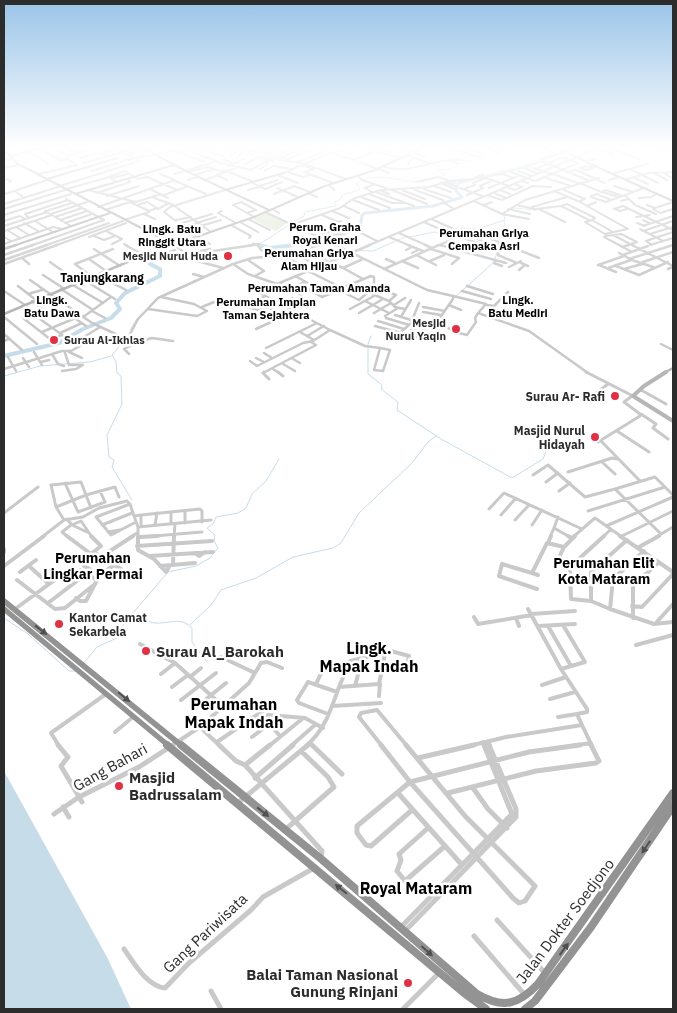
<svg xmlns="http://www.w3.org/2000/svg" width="677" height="1013" viewBox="0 0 677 1013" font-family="'IBM Plex Sans',sans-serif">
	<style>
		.green { fill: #e2ead9 }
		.water { fill: #c6dce9 }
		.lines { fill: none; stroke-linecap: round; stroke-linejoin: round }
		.stream { stroke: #c6dce9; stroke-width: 1 }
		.river-far1 { stroke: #c6dce9; stroke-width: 3 }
		.river { stroke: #c6dce9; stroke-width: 4 }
		.street-far4 { stroke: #c9c9c9; stroke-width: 2 }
		.street-far3 { stroke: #c9c9c9; stroke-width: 2.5 }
		.street-far2 { stroke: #c9c9c9; stroke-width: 3 }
		.street-far1 { stroke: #c9c9c9; stroke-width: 4 }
		.street { stroke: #c9c9c9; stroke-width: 5 }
		.secondary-far2 { stroke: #b6b6b6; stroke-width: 2 }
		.secondary-far1 { stroke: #b6b6b6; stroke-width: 2.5 }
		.secondary { stroke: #b6b6b6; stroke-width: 4 }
		.highway-far1 { stroke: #939393; stroke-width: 5.5 }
		.highway { stroke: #939393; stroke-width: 8 }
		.oneway { fill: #505050 }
		.poi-dot { fill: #df3143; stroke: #fff; stroke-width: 2 }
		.labels { text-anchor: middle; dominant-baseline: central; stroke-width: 5; stroke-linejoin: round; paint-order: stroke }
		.far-neighbourhood-label { font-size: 11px; font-weight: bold; fill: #000; stroke: #fff }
		.far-poi-label { font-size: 11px; font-weight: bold; fill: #2c2c2c; stroke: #fff; text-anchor: end }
		.far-quarter-label { font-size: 12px; font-weight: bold; fill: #000; stroke: #fff }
		.poi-label { font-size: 12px; font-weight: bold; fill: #2c2c2c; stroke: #fff; text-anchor: end }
		.neighbourhood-label { font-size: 14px; font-weight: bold; fill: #000; stroke: #fff }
		.near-poi-label { font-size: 15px; font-weight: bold; fill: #2c2c2c; stroke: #fff; text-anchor: start }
		.near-street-label { font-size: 15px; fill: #2c2c2c; stroke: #fff }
		.near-neighbourhood-label { font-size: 16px; font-weight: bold; fill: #000; stroke: #fff }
	</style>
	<rect width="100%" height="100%" fill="#fff"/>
	<path class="green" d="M267,213L288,222L276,231L252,219Z"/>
	<path class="water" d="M4,771L107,957L131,1009H4Z"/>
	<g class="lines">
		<path class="stream" d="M441,177L445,175L438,170L451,169L464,161H473L502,152L512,146
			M421,182L437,178
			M513,208L535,210L548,208
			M409,237L435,232L447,236L461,228L478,229L505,220L504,215
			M259,244C275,236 287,224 304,216L305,212L336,206L334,202L341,199L342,195L359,190V186L356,184C371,171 397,180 415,182
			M498,245L499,239L495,233L505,225L504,221
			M350,250L373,251L405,237
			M285,255L346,251
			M495,260L497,251
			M456,296L493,263
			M150,305L157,298
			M130,330L137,319
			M128,336L112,355L116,362L117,373L121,376L122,404L107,435L109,457L114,460L112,467L132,500
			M371,336L368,344V374L382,385L381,389L398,402L397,410L441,439L512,478L543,459L554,430
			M4,376L40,366L90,362L111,356
			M133,613L168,572L196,566L210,558L218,548L214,541L215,535L207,528L213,524L216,517L238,513L246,508L252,494L266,481L279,459
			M4,618L28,634L69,671H75
			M190,625L211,605L221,590L256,578L293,557L333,548L341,543L359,513L412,463L428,442L436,436
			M83,664L97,647L119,637L126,618L133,613C140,617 147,622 155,623C169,624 180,616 192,628V642L207,662"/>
		<path class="river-far1" d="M4,148L14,146
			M253,244L263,246
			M289,246L314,239L344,234L360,227L362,215L365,213L433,206L460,198L462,197L456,191L458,183L525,167L579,146"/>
		<path class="river" d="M259,245L269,248L294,245
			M4,356L59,343L83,329L111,318L120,309L116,303L125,293L160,276V269L150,264L154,259H175L205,252"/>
		<path class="street-far4" d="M20,146L48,164
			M51,146L68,156
			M63,146L76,153
			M74,146L82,151
			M125,146L131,149
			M199,146L207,149L212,147
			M240,146L249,148
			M284,146L306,151
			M301,146L311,149
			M356,146L400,158
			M368,146L377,150
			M374,146L392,152L387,154
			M394,146L414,152
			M416,146L423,148
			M444,146L479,157
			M458,146L485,155
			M481,146L499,153
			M495,146L506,149
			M604,146L641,160
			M614,146L617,147
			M626,146L634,149
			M648,146L662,150
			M658,146L666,148
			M192,147L223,156
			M23,148L32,146
			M212,148L242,149L289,159
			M598,148L613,154
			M40,149L60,160
			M113,149L135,158
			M146,149L156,146
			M184,149L216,161
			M545,149L558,154L563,151L561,149
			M172,150L176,152L192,147
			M323,150L334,147L332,146
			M661,151L672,146
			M178,152L205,162
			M333,153L354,160L373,152
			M414,153L425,157
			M665,153L673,150
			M128,154L146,149
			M247,154L259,147
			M264,154L279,146
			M72,155L98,146
			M101,155L114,150
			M140,155L150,152
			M154,155L172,150L169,148L177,146
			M252,155L270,146
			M268,155L285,147
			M276,155L298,146
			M408,155L428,163
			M231,156L238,150
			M258,156L305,164L346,179
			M282,157L300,150
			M80,158L122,146
			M237,158L245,150L253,146
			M255,158L273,161
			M222,159L233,163
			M288,159L320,146
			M542,159L557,154
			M447,160L458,163
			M4,161L11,159
			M59,161L67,159L77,165
			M541,161L590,181
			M587,161L596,159
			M217,162L251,170L263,163
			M297,162L324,152
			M360,162L377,169
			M84,163L112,155
			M408,164L413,157
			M244,165L260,155
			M302,165L314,169L304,172L333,183
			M228,166L244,159
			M384,167C411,175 435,157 463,160
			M4,168L18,165
			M580,168L587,166L593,168
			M580,168L585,170L592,169
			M260,169L268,164L265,163L271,159
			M379,169L389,173
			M526,169L537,173
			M536,169L562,157L578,163L552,174
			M630,169L658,183
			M224,170L254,182
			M91,171L135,158L155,155
			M265,171L273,166L293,169
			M518,171L532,176
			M571,171L576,170L605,183
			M187,172L208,167L224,172
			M288,172L303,177L310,175
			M511,172L535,181L552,174L533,168
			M284,173L325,155L355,146
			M614,173L648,164
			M654,173L667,180
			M664,173L673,179
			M39,174L77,165
			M175,174L217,161
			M553,174L581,184
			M195,175L214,169
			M217,175L227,180
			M277,175L298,183
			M494,175L503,174L513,178L518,176
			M358,176L362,180L386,188
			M109,177L125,171L138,179L147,177L177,190
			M112,178L128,174
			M546,178L571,186
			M635,178L648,184
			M627,179L649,173L673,172
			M4,180L8,179L11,181L9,182
			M173,180L206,194
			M188,180L197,177
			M205,180L236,168
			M609,180L619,177
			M522,181L528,183
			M416,182L438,177L455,183
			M445,182L455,186
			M253,183L265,189L282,182
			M441,183L455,189
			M473,183L486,178L509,186
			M582,184L601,192
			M329,185L334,190
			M60,186L140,161L138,159
			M260,186L278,180
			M294,186L310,192
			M434,186L451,192
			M614,186L633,192
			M507,187L515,190L522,187L515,184
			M277,188L298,197
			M460,188L482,196
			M489,188L513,178
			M67,189L109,177L116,182
			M150,189L168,198
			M424,189L451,198
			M464,189L475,185
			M17,190L47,180
			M88,190L136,202L161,194
			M248,190L259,187
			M380,190L389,194
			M392,190L427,204
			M402,190L425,199
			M415,190L443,200V202L454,209
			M500,190L510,194
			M564,190L585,199L580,201
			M554,191L580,202L628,229
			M372,192L365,188L375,184
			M376,192L414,206
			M97,193L130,182L127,179
			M308,193L317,197
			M494,193L506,198
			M4,194L15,191L23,197
			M274,194L295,186
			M369,194L392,203H404
			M164,195L186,187
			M467,195L483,188L480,186L493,180
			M487,195L502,200L533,186L551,187
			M107,196L139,186
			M591,196L597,194L611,200
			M626,196L635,205L656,214
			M152,197L173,205L211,232
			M361,197L390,208
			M591,197L606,202L644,188
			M619,197L602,192L606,190L623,196
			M639,198L651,197L656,194
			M66,199L104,220
			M353,200L379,210
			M474,201L502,214L529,219
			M621,201L628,199
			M241,202L256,210L247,213L233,205Z
			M4,204L58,187
			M484,205L492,202
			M516,205L535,209L561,206L589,220
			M647,205L655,208L673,202
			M344,206L359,213
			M561,206L567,204L595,218L592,220
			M587,206L596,202
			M98,207L175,180L160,174
			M532,207L567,197
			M4,209L65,190
			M158,209L169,203
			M272,209L279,213
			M508,209L530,214
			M539,209L565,222
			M614,209L623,206L673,230
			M615,209L620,211L627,209
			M653,209L660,213L673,209
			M105,210L130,202L149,211L157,208L147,202L138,205
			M45,211L71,226
			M46,211L72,203
			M222,211L218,213L236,223
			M332,211L349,218
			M265,212L338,246
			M247,213L254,217
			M51,214L87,202
			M144,214L155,219
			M502,214L525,200L599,178
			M4,215L71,194
			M322,215L338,222L341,221
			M55,217L82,208
			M636,217L650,215
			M29,218L25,214L68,200
			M248,219L270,230
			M431,219L477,239L499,246
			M60,220L87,211
			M124,220L149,212
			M176,220L191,217
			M643,220L649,223
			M4,221L20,216L25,219
			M35,221L53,232
			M176,221L164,212L170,207L225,190
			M240,222L258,232
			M424,222L451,234
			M24,223L38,231
			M65,223L92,214
			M637,223L645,226
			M179,224L212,214
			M294,224L340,208L353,199L380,190L429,187L449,181L473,179L483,174
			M231,225L251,236L249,238
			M352,225L356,226C347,234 334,236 322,234Z
			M4,226L47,212
			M643,226L673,216
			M16,227L29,235
			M184,227L216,217
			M185,229L195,237
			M640,229L663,241
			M7,230L20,238
			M187,230L221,220
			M4,231L52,215
			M106,231L122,239
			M357,231L377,241
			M643,231L673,221
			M613,232L592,220L585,222L605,234L627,229
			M399,233L428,246
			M650,234L673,227
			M613,235L634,246
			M94,236L104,240L115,236
			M317,236L322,234
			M605,236L621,234L637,242L625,246
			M4,237L11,241
			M89,237L126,223
			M197,237L210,244
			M389,237L411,246
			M458,237L490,246
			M604,237L621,246
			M480,239L490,232
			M491,239L509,246
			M4,244L53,227L62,229
			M112,244L122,239
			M124,244L128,246
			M440,245L443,246
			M650,245L673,238
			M652,245L646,241L673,232
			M30,246L104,220
			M44,246L109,223
			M54,246L123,221
			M247,246L258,244L259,246
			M315,246L328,243
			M367,246L603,146
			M437,246L464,234
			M670,246L673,245"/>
		<path class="street-far3" d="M125,245L144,255
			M174,245L187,254L210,249
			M258,245L261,250L267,252L269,257
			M336,245L427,290L453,296V299L437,322L455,332L467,335L476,322L475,318L478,313
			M408,245L423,251
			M425,245L432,248
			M440,245L506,263
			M486,245L490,246
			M498,245V255L517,263
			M506,245L539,258
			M619,245L632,252
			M632,245L673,266
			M622,247L629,245
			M307,248L321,245
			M94,249L120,266
			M431,249L459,258L452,264
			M158,250L170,257L180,254
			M406,250L412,247
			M283,252L294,251
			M268,253L283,252L284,256
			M412,253L418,250
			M619,253L632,260L653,267
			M314,254L328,262
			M4,255L33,245
			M416,255L436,265
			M623,255L648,246
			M300,256L318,266
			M157,257L175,250
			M22,258L29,264
			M89,259L106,271
			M363,259L343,268L363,279
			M386,259L395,263
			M629,259L673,245
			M4,260L47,245
			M248,260L264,271L255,276
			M496,260L494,263L502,266
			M402,261L418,268
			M430,261L444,255
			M50,262L78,282
			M330,262L343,268
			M519,262L528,266
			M643,262L673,252
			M4,264L57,245
			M233,264L248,274L277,284
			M598,265L624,256
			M599,265L616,272
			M616,266L639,275L668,262
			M509,267L521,261
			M223,268L197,261L190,257L206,252L254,245
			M608,268L631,260
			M384,269L439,245
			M624,269L642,264
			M668,269L673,267
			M519,270L525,265
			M308,271L342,288L371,276L374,277V287L359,300L339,290
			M193,274L204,277
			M43,275L63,288
			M81,275L87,279
			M97,275L126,290
			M295,276L328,294
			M92,277L75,264L113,249
			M30,280L92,323L135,343L152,338L173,341
			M84,280L115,299
			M80,282L84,285
			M279,283L301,295
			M73,285L103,303
			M351,285L389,301
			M18,286L36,300
			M467,286L493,294
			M315,287L309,290L322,297L339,290
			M304,288L309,290
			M61,289L93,310
			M290,289L305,282
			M4,291L25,305
			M385,291L396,295
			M462,291L491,299
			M28,294L42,290
			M396,295L389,301L395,307L405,309
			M453,296L486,304L478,313L529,331L588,373
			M32,301L50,315
			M365,301L389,313
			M51,303L58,301
			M249,304L264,297
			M280,304L293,298
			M394,305L405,298
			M449,305L461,310
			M487,305L494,306L508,292
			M22,306L65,337
			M242,306L259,310L277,303
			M202,307L214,302
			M423,307L445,311
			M270,308L276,312
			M148,309L197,316L207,311L194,304L161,297
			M350,309L374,296
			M92,311L105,318
			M423,312L441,315
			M32,313L23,318L50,339L62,335
			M359,313L383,299
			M374,313L391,303
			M395,315L411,320
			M402,315L411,300
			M385,316L398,308
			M4,317L37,344
			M83,317L111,297
			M55,318L74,312
			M386,318L409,325
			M412,318L430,323
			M76,319L86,326
			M378,321L404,329
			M416,324L426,327
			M375,326L416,337L431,322
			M256,329L293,312
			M330,330L365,346L380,348
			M411,330L421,332
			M42,332L78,317
			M300,332L314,340
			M60,333L82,323
			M400,333L411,323L419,303
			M4,334L22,350
			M307,336L324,326
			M128,338L138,319L158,298L233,264L252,258L282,256L310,269
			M4,341L9,339
			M661,344L673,350
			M266,348L317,323
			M380,348L390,350L383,371L374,370Z
			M34,352L42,365
			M69,352L82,358
			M264,353L272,358
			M52,354L58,364L64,366
			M129,354L124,349L136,343
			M8,357L16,371
			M23,358L29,367
			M256,358L264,362
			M293,359L300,363
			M250,361L257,366L303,343L313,341L330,330L258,292L370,245
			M41,362L49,360
			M283,364L295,371
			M4,369L62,351H71L80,346L76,342L100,327
			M273,369L279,373
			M62,371L76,369L83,365H69L65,353
			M263,373L316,345L311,342"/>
		<path class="street-far2" d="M264,372L263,373L269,379
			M278,372L283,376
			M586,372L633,396
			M641,390L666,404
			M605,402L595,394L608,384
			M641,414L656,424L653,428L668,439
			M617,431L649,452
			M601,441L640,481
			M598,442L640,416V414L624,402L632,396
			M602,462L615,474
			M568,472L612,458L617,459
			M533,475L548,465L585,497L615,489L660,533
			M546,482L558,473
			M65,483L78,512L105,502L100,491
			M615,489L655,477L673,495
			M559,491L570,483
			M56,507L86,495L91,508
			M489,509L504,493L582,529
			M185,511V523
			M588,511L665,487
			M171,512V524
			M4,513L38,487
			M141,515L134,516L138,527L211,520
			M501,515L516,498
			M134,516L130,504L96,517L111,535L136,522
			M67,519L72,525L81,521L92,537
			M64,520L56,507L51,485L81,482L86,495L115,487L119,497
			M515,520L529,505
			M72,525L87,532
			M102,525L132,513
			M155,525L157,513
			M532,525L542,510
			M141,526V515L200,509L202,511V522
			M606,526L673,497
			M138,527V537
			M554,528L558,517
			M108,532L120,530
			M622,536L673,511
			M42,537L64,520L83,517L99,508L127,501L130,504
			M68,537L62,532L71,525
			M131,537L137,533
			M142,537L202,532
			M174,537L175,524
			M550,537L554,528L570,537
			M573,537L595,518L622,537
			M603,537L611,529
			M656,537L673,527"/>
		<path class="street-far1" d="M67,536L91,554L101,546L91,536
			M138,536V550L154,559L166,572L170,565
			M568,536L572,538
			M604,536L570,567L571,599L591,601V572L627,540
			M620,536L673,572
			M139,537L158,536
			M548,543L551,536
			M137,546L212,541
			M639,547L659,536
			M4,549V552
			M644,551L613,579L610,609L654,624L673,622
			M95,553L121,569
			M195,553L199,556L205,552
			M149,556L213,552
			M557,561L570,567
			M173,564L174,536
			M4,566L44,536
			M29,566L49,584
			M84,566L100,575
			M160,566L195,563
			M554,568L564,547
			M80,570L97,580
			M20,572L36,560
			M532,573L538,575
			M17,580L55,609L65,608L95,584L100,575L117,563V560L109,553L110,551L133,536
			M537,589L499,576L502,564L532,573L547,543L564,547L575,536
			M76,598L80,601H86L95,584
			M591,601L610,609
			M48,603L90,571
			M632,606L642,607L673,574
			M15,609L71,568
			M528,609L561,669L587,709V712L577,714
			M531,614L575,611
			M474,617L478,624L532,615
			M516,618L519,626
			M633,618V586L659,562
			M655,624L673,604
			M538,626L575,624
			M548,626L571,666
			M140,644L175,663L224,707
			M636,645L673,635
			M380,654H385L379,684L339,687L350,661Z
			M384,654L391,651L409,656L407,666
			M221,657L255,673
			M561,669L585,662L563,625
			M161,674L175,663
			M190,677L201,668
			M316,684L324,667
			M542,685L566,677
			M355,686L362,659
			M172,687L188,675
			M379,696L380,684
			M550,699L575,692
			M181,700L216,673
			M332,706L381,703
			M194,709L226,683
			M328,714L299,703L297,700L308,682L337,692
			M558,717L577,714L582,725
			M200,727L220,746
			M115,732L133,717
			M280,736L266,720L268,715L305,718L323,728
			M252,737L269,724
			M488,741L490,746
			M217,742L264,710
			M483,742L485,746
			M310,743L313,746
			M59,746L51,733L106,694
			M171,746L200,727L249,683L261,663L267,662L282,668
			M269,746L302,719
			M291,746L316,724
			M306,746C325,730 331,709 339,687
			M382,746L359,717L361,713L377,710L407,746
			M469,746L506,737L582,725L592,746
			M571,746L591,743"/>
		<path class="street" d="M58,745L68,757L61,766L82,802
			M219,745L236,761L245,765L322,851L321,857
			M312,745L342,774
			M381,745L410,782L513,898L519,903L525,901L535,886L465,816L406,745
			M418,758L474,745
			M245,765L270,745
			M255,778L293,745
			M473,788L488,809L507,828
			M398,793L462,865
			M448,793L536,771L596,763L599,761L591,745
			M239,802L308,745
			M63,807L69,817
			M412,810L371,846L366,845L357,833V826L410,782L529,752L580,745
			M54,814L79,797L139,767L173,745
			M428,828L399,854L401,860L397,871L405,881L445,846
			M286,829L334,787L328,777L301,751
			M497,920L545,973
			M401,927L512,814L484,745
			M405,931L516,817V809L489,745
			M474,936L524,994
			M124,949C134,963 147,986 165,988L189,963L251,910L263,897L314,868
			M211,991L221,1009
			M403,1009L439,973"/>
		<path class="secondary-far2" d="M139,146L184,170L269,210
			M556,146L588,163L673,201
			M4,150L18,164L174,245
			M112,155L140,147
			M10,156L49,146
			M47,179L118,158
			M225,190L284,173
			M75,194L174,165
			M13,246L110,213
			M170,246L254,217L325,186L375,170L427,146"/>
		<path class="secondary-far1" d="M4,249L16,245
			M4,314L144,255L174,245
			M664,373L673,368"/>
		<path class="secondary" d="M666,372L644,386L633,396L673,421"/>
		<path class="highway-far1" d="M4,601L182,746
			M4,609L169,746"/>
		<path class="highway" d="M167,745L464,993L486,1009
			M181,745L320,858L477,994C503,1009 518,1005 538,984L673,793
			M525,1009L535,1001L591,927L673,806"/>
	</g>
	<defs><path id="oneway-solid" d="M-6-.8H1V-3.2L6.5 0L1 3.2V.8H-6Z" transform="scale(1.25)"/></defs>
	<g class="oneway">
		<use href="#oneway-solid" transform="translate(41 630) rotate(38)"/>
		<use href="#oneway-solid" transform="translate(124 697) rotate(40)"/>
		<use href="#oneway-solid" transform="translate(263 812) rotate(38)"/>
		<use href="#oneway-solid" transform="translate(646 847) rotate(124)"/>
		<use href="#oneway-solid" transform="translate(341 889) rotate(-141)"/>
		<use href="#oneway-solid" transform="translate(564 949) rotate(-54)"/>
		<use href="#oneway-solid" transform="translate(427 951) rotate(42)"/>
	</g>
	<linearGradient id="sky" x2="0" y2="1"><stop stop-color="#9ac4e8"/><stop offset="0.51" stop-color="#fff"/><stop offset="1" stop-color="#fff" stop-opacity="0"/></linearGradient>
	<rect width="677" height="288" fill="url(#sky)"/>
	<g class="poi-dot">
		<circle cx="228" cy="256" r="5"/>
		<circle cx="456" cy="329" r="5"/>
		<circle cx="54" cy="340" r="5"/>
		<circle cx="615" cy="396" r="5"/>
		<circle cx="595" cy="437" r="5"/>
		<circle cx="59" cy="624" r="5"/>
		<circle cx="146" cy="651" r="5"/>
		<circle cx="119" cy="786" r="5"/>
		<circle cx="408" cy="983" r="5"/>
	</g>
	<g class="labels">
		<g class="far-neighbourhood-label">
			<text x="325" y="227">Perum. Graha<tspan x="325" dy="13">Royal Kenari</tspan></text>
			<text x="172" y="229">Lingk. Batu<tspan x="172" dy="13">Ringgit Utara</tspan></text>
			<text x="484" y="233">Perumahan Griya<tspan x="484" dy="13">Cempaka Asri</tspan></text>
			<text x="309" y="253">Perumahan Griya<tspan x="309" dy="13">Alam Hijau</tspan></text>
			<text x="319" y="288">Perumahan Taman Amanda</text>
			<text x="52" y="300">Lingk.<tspan x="52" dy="13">Batu Dawa</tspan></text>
			<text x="518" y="300">Lingk.<tspan x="518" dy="13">Batu Mediri</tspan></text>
			<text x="266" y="302">Perumahan Impian<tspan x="266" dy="13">Taman Sejahtera</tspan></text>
		</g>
		<g class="far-poi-label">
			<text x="218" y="256">Mesjid Nurul Huda</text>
			<text x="446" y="323">Mesjid<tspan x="446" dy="13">Nurul Yaqin</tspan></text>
			<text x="64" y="340" text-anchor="start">Surau Al-Ikhlas</text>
		</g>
		<g class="far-quarter-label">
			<text x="102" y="277">Tanjungkarang</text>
		</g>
		<g class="poi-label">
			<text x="605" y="396">Surau Ar- Rafi</text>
			<text x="585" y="430">Masjid Nurul<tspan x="585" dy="14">Hidayah</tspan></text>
			<text x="69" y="617" text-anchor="start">Kantor Camat<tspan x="69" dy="14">Sekarbela</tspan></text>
		</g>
		<g class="neighbourhood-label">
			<text x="93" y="558">Perumahan<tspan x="93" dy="16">Lingkar Permai</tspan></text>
			<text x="604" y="563">Perumahan Elit<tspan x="604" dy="16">Kota Mataram</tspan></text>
		</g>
		<g class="near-poi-label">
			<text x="156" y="651">Surau Al_Barokah</text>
			<text x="129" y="777">Masjid<tspan x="129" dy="17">Badrussalam</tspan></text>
			<text x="398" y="974" text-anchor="end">Balai Taman Nasional<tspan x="398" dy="17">Gunung Rinjani</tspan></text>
		</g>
		<g class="near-street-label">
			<text transform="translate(110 767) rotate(-29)">Gang Bahari</text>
			<text transform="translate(565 921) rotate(-53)">Jalan Dokter Soedjono</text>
			<text transform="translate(205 933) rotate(-43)">Gang Pariwisata</text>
		</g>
		<g class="near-neighbourhood-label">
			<text x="369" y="648">Lingk.<tspan x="369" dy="18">Mapak Indah</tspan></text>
			<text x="234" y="704">Perumahan<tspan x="234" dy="18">Mapak Indah</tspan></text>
			<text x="416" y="888">Royal Mataram</text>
		</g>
	</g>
	<rect width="677" height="1013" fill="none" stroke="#2c2c2c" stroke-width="10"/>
</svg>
